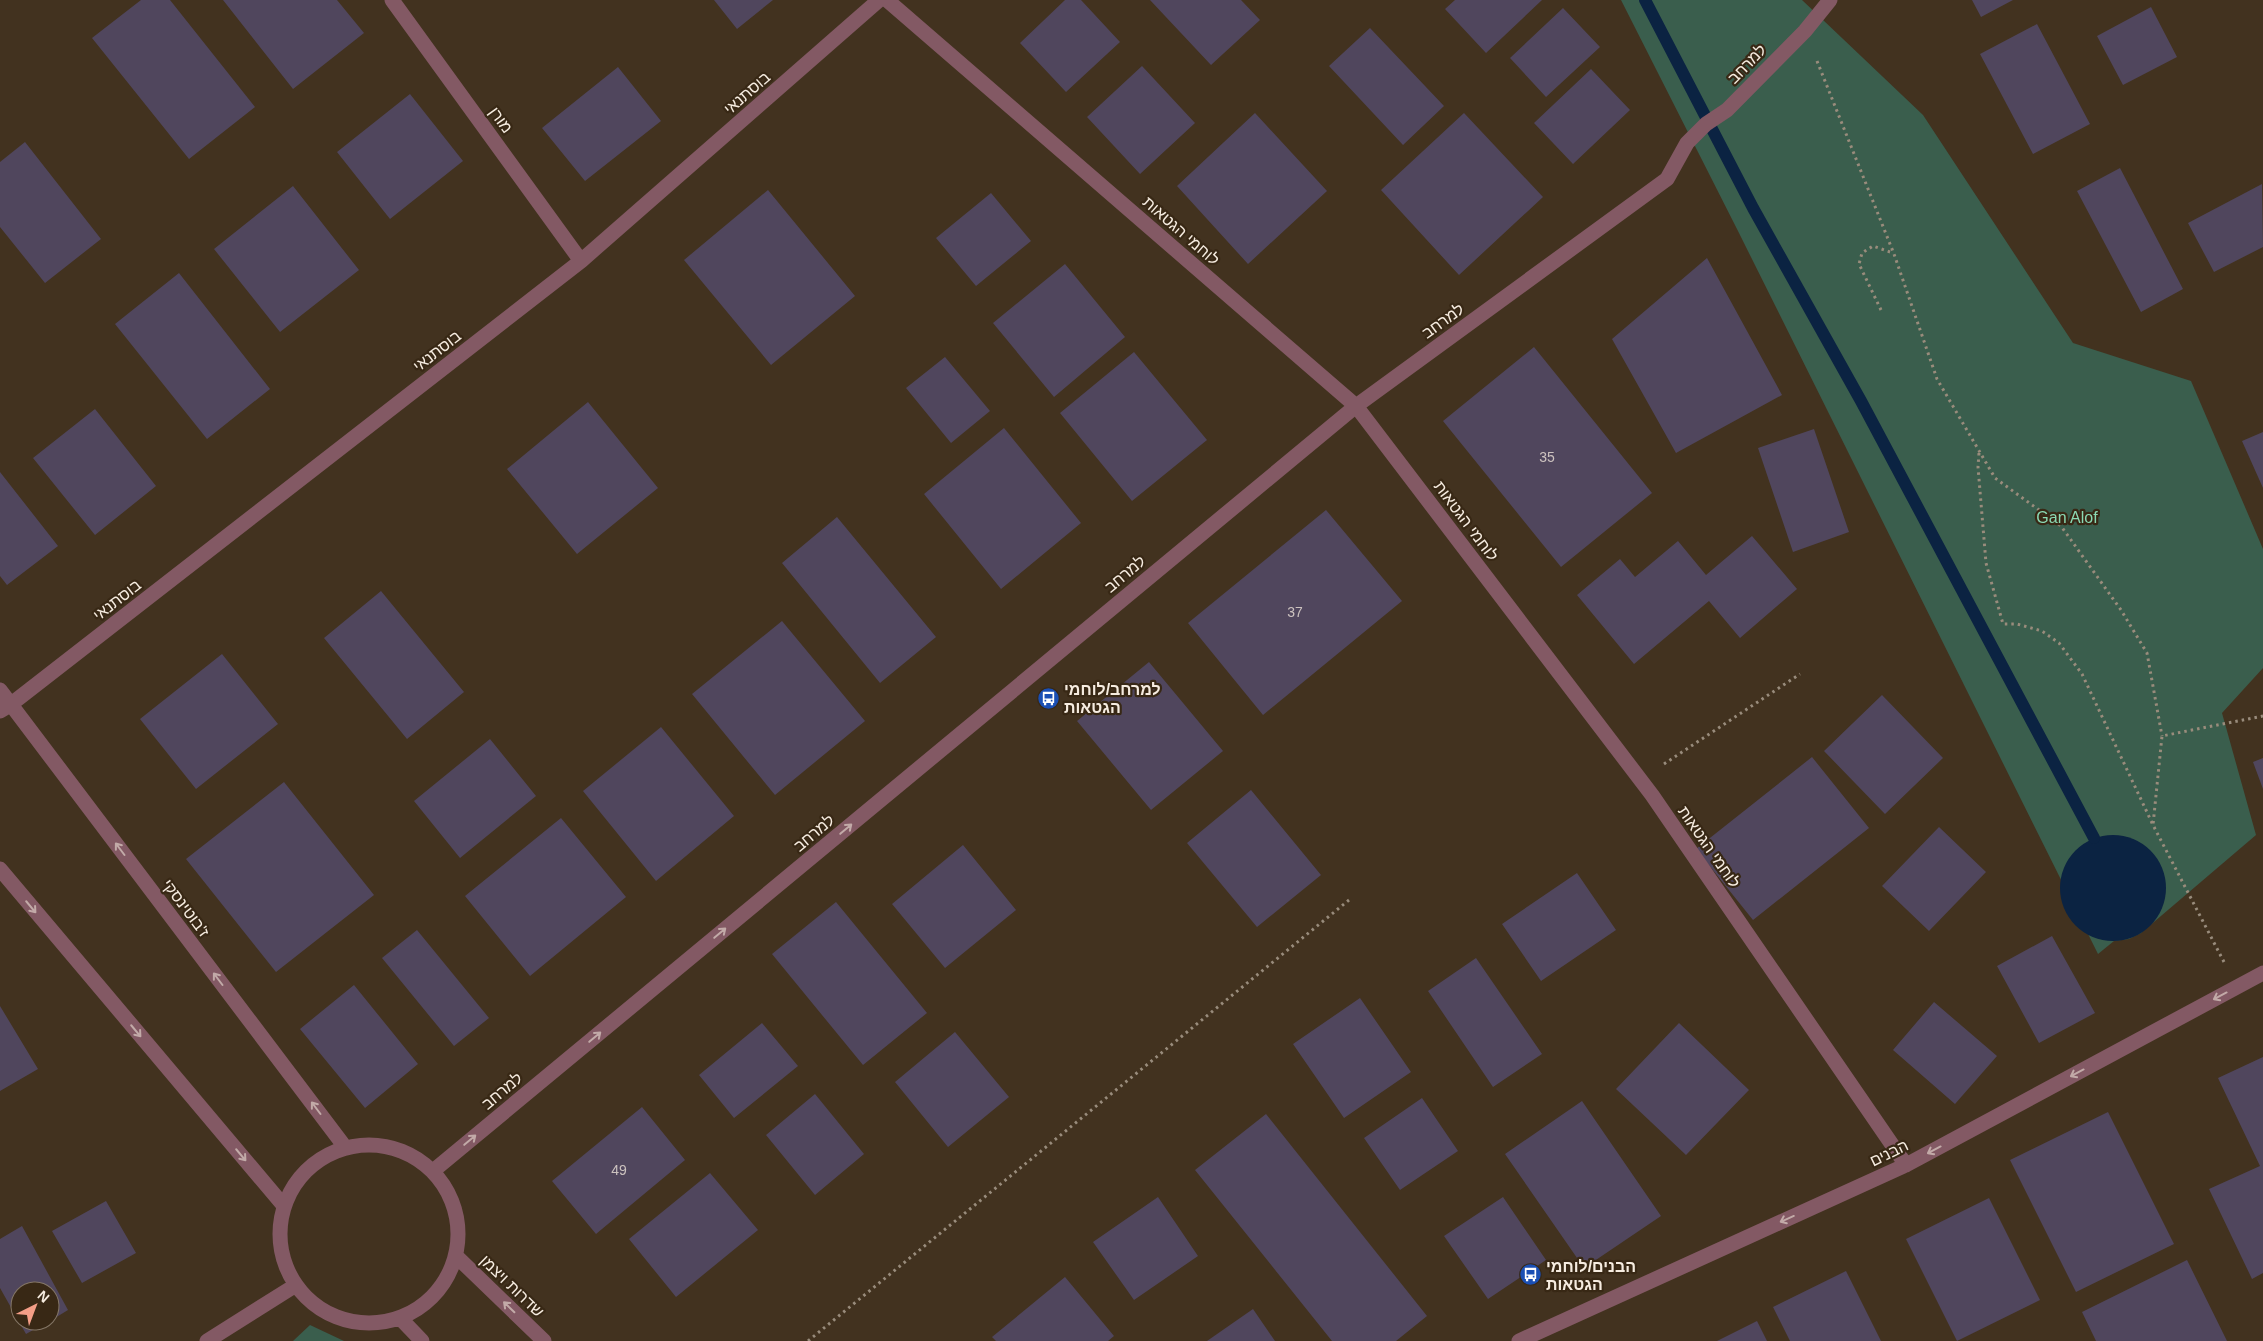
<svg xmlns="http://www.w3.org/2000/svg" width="2263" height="1341" viewBox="0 0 2263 1341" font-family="Helvetica,Heebo,sans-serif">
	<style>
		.green { fill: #3a5e4d }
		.water { fill: #0b2342 }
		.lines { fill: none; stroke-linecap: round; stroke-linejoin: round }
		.stream { stroke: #0b2342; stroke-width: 12 }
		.building { fill: #50465d }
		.path { stroke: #998c7c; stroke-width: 3; stroke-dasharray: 2.5 4; stroke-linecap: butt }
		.minor { stroke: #835964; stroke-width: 15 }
		.oneway { stroke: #c2aaa8 }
		.labels { text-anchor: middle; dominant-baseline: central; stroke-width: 4.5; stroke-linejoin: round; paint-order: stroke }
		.number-label { font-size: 14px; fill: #ccc2bf }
		.street-label { font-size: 16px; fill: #f6ece0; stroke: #382815 }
		.park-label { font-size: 16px; fill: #8bdab4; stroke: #382815 }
		.poi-label { font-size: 16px; font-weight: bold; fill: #f6ece0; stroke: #382815; text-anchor: start }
	</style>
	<rect width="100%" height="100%" fill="#42321f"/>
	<path class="green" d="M1621,0H1802L1923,115L2073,343L2191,381L2263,549V668L2222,713L2256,835L2141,933L2129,939L2114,941L2098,954L1739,233Z
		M310,1325L344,1341H293Z"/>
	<path class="water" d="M2060 888a53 53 0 1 1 106 0a53 53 0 1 1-106 0Z"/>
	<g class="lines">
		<path class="stream" d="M1645,0L1753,208L1861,401L2094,838"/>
	</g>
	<path class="building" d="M141,0H170L255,107L189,159L92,38Z
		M223,0H337L364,33L293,89Z
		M714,0H773L737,29Z
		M1065,0H1081L1120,42L1066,92L1020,43Z
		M1150,0H1241L1260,20L1211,65Z
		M1455,0H1542L1486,53L1445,9Z
		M1972,0H2013L1981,17Z
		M2151,7L2177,57L2123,85L2097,36Z
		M1563,8L1600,47L1546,97L1510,58Z
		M2037,24L2090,124L2033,154L1980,54Z
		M1370,28L1444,106L1403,145L1329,66Z
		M1142,66L1195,123L1140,174L1087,117Z
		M618,67L661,121L585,181L542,128Z
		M1591,69L1630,110L1573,164L1534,123Z
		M410,94L463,161L390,219L337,152Z
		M1255,113L1327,191L1248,264L1177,186Z
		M1464,113L1543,197L1459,275L1381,190Z
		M25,142L101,239L45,283L0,227V162Z
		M2120,168L2183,289L2141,312L2077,191Z
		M2262,184L2263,247L2214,272L2188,223Z
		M293,186L359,270L280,332L214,249Z
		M768,190L855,296L771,365L684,260Z
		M991,193L1031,241L976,286L936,238Z
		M1707,258L1782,395L1676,453L1612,339Z
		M1065,264L1125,337L1054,397L993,323Z
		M179,273L270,389L207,439L115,324Z
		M1534,347L1652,493L1561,567L1443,421Z
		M1134,352L1207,440L1132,501L1060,413Z
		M945,357L990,411L951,443L906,388Z
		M588,402L658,488L577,554L507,469Z
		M95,409L156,486L95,535L33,458Z
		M1004,428L1081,523L1001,589L924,494Z
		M1814,429L1849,532L1793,552L1758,448Z
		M2263,432V488L2242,441Z
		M0,472L58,546L7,585L0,576Z
		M1326,510L1402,601L1263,715L1188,623Z
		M837,517L936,637L880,683L782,563Z
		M1752,536L1797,589L1740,638L1709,601L1634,664L1577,595L1620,559L1635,577L1678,541L1706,575Z
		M381,591L464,692L407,739L324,638Z
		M782,621L865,721L775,795L692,694Z
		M222,654L278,724L196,789L140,719Z
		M1149,662L1223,751L1151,810L1077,721Z
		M1882,695L1943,758L1885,814L1824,751Z
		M661,727L734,816L656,881L583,791Z
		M490,739L536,796L460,858L414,801Z
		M1812,757L1869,828L1753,920L1696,849Z
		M2263,758V789L2253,762Z
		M284,782L374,895L276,972L186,859Z
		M1251,790L1321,875L1257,927L1187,843Z
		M561,818L626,897L530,976L465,896Z
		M1939,827L1986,872L1929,931L1882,886Z
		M963,845L1016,910L945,968L892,904Z
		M1577,873L1616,930L1541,981L1502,924Z
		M836,902L927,1013L863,1065L772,954Z
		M417,930L489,1018L454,1046L382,958Z
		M2052,936L2095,1013L2039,1043L1997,966Z
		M1476,958L1542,1054L1493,1087L1428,991Z
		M354,985L418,1064L365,1108L300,1029Z
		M1360,998L1411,1072L1344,1118L1293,1044Z
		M1934,1002L1997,1056L1955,1104L1893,1050Z
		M0,1006L38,1069L0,1091Z
		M762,1023L798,1066L734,1118L699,1075Z
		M1679,1023L1749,1090L1686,1155L1616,1089Z
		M955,1032L1009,1097L948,1147L895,1082Z
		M2263,1057V1273L2252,1279L2209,1189L2260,1166L2218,1078Z
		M815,1094L864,1154L815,1195L766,1135Z
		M1422,1098L1458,1151L1400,1190L1364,1138Z
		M1582,1101L1661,1216L1584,1268L1505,1154Z
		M642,1107L685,1160L596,1234L552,1181Z
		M2108,1112L2174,1244L2076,1292L2010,1160Z
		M1266,1114L1427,1316L1396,1341H1332L1195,1170Z
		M710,1173L758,1230L676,1297L629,1239Z
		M1158,1197L1198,1256L1134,1300L1093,1242Z
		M1503,1197L1546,1260L1488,1299L1444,1236Z
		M1989,1198L2040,1300L1957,1341L1906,1239Z
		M106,1201L136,1253L82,1283L52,1231Z
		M22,1226L68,1310L50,1321V1291H20V1321H49L26,1334L0,1288V1239Z
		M2187,1260L2227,1341H2096L2082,1312Z
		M1846,1271L1881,1341H1790L1773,1307Z
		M1065,1277L1114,1336L1108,1341H996L992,1337Z
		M1253,1309L1275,1341H1207Z
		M1757,1321L1767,1341H1717Z"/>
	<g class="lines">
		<path class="path" d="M1817,61L1894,254L1937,379L1995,478L2061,526L2121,610L2147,653L2162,736
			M1881,310L1859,264L1862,253L1873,246L1893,253
			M1979,453L1978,467L1986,563L2003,624H2017L2042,631L2059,643L2082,674L2153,825
			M1664,764L1800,674
			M2224,962L2153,825L2162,736L2263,716
			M808,1341L1349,900"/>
		<path class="minor" d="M392,0L581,261
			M887,0L1356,406L1652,795L1906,1165
			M0,690L345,1147
			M0,711L10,705L581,261L879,0
			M0,869L284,1206
			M280 1234a89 89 0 1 1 178 0a89 89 0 1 1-178 0Z
			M433,1171L1356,406L1667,179L1687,143L1706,124L1727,110L1805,31L1830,0
			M456,1256L544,1341
			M400,1318L422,1341
			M207,1341L296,1285
			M1519,1341L1906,1165L2263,973"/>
	</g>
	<defs><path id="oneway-shaft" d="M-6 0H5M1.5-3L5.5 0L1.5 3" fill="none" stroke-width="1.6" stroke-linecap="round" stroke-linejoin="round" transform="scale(1.25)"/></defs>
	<g class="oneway">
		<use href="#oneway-shaft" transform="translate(846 829) rotate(-40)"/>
		<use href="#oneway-shaft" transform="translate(120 849) rotate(-127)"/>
		<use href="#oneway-shaft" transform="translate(31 907) rotate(50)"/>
		<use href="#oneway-shaft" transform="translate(720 933) rotate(-40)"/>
		<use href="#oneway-shaft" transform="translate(218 979) rotate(-127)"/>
		<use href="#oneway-shaft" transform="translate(2220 996) rotate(152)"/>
		<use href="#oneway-shaft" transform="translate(136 1031) rotate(50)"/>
		<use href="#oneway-shaft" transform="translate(595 1037) rotate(-40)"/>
		<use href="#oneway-shaft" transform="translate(2077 1073) rotate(152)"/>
		<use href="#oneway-shaft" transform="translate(316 1108) rotate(-127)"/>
		<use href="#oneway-shaft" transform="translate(470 1140) rotate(-40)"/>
		<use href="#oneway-shaft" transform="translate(1934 1150) rotate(152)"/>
		<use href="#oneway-shaft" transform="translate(241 1155) rotate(50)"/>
		<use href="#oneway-shaft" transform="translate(1787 1219) rotate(156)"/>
		<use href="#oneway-shaft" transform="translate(509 1307) rotate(-136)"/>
	</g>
	<defs>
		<symbol id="bus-disc" viewBox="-11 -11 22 22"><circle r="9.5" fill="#1a4fb4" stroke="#382815"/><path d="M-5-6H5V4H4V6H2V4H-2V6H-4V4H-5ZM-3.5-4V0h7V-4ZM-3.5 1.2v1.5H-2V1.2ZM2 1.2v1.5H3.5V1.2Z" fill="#fff"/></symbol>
	</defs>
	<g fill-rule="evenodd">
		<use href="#bus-disc" x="1036" y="686" width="25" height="25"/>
		<use href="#bus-disc" x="1518" y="1262" width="25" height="25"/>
	</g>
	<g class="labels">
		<g class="number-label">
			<text x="1547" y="457">35</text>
			<text x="1295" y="612">37</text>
			<text x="619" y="1170">49</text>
		</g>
		<g class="street-label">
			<text transform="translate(1747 64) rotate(-46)">למרחב</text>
			<text transform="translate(747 93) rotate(-41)">בוסתנאי</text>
			<text transform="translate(501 120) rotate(54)">מורן</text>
			<text transform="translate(1181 231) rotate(41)">לוחמי הגטאות</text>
			<text transform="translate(1443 321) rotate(-36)">למרחב</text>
			<text transform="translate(437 351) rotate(-38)">בוסתנאי</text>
			<text transform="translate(1466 521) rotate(53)">לוחמי הגטאות</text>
			<text transform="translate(1125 574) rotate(-40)">למרחב</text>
			<text transform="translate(117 600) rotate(-38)">בוסתנאי</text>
			<text transform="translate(814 833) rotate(-40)">למרחב</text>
			<text transform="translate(1709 847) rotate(55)">לוחמי הגטאות</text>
			<text transform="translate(186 908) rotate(53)">ז'בוטינסקי</text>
			<text transform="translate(502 1091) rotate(-40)">למרחב</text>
			<text transform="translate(1889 1153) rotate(-26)">הבנים</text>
			<text transform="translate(512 1286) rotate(44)">שדרות ויצמן</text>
		</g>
		<g class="park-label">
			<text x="2067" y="517">Gan Alof</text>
		</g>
		<g class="poi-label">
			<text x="1064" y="689">למרחב/לוחמי<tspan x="1064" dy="18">הגטאות</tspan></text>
			<text x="1546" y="1266">הבנים/לוחמי<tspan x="1546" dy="18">הגטאות</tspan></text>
		</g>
	</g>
	<g transform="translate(35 1306) rotate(42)"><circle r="24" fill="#382815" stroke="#847666"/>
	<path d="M0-4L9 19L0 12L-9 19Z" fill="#f49e87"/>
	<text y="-8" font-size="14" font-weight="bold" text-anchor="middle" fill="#f6ece0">N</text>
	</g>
</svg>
